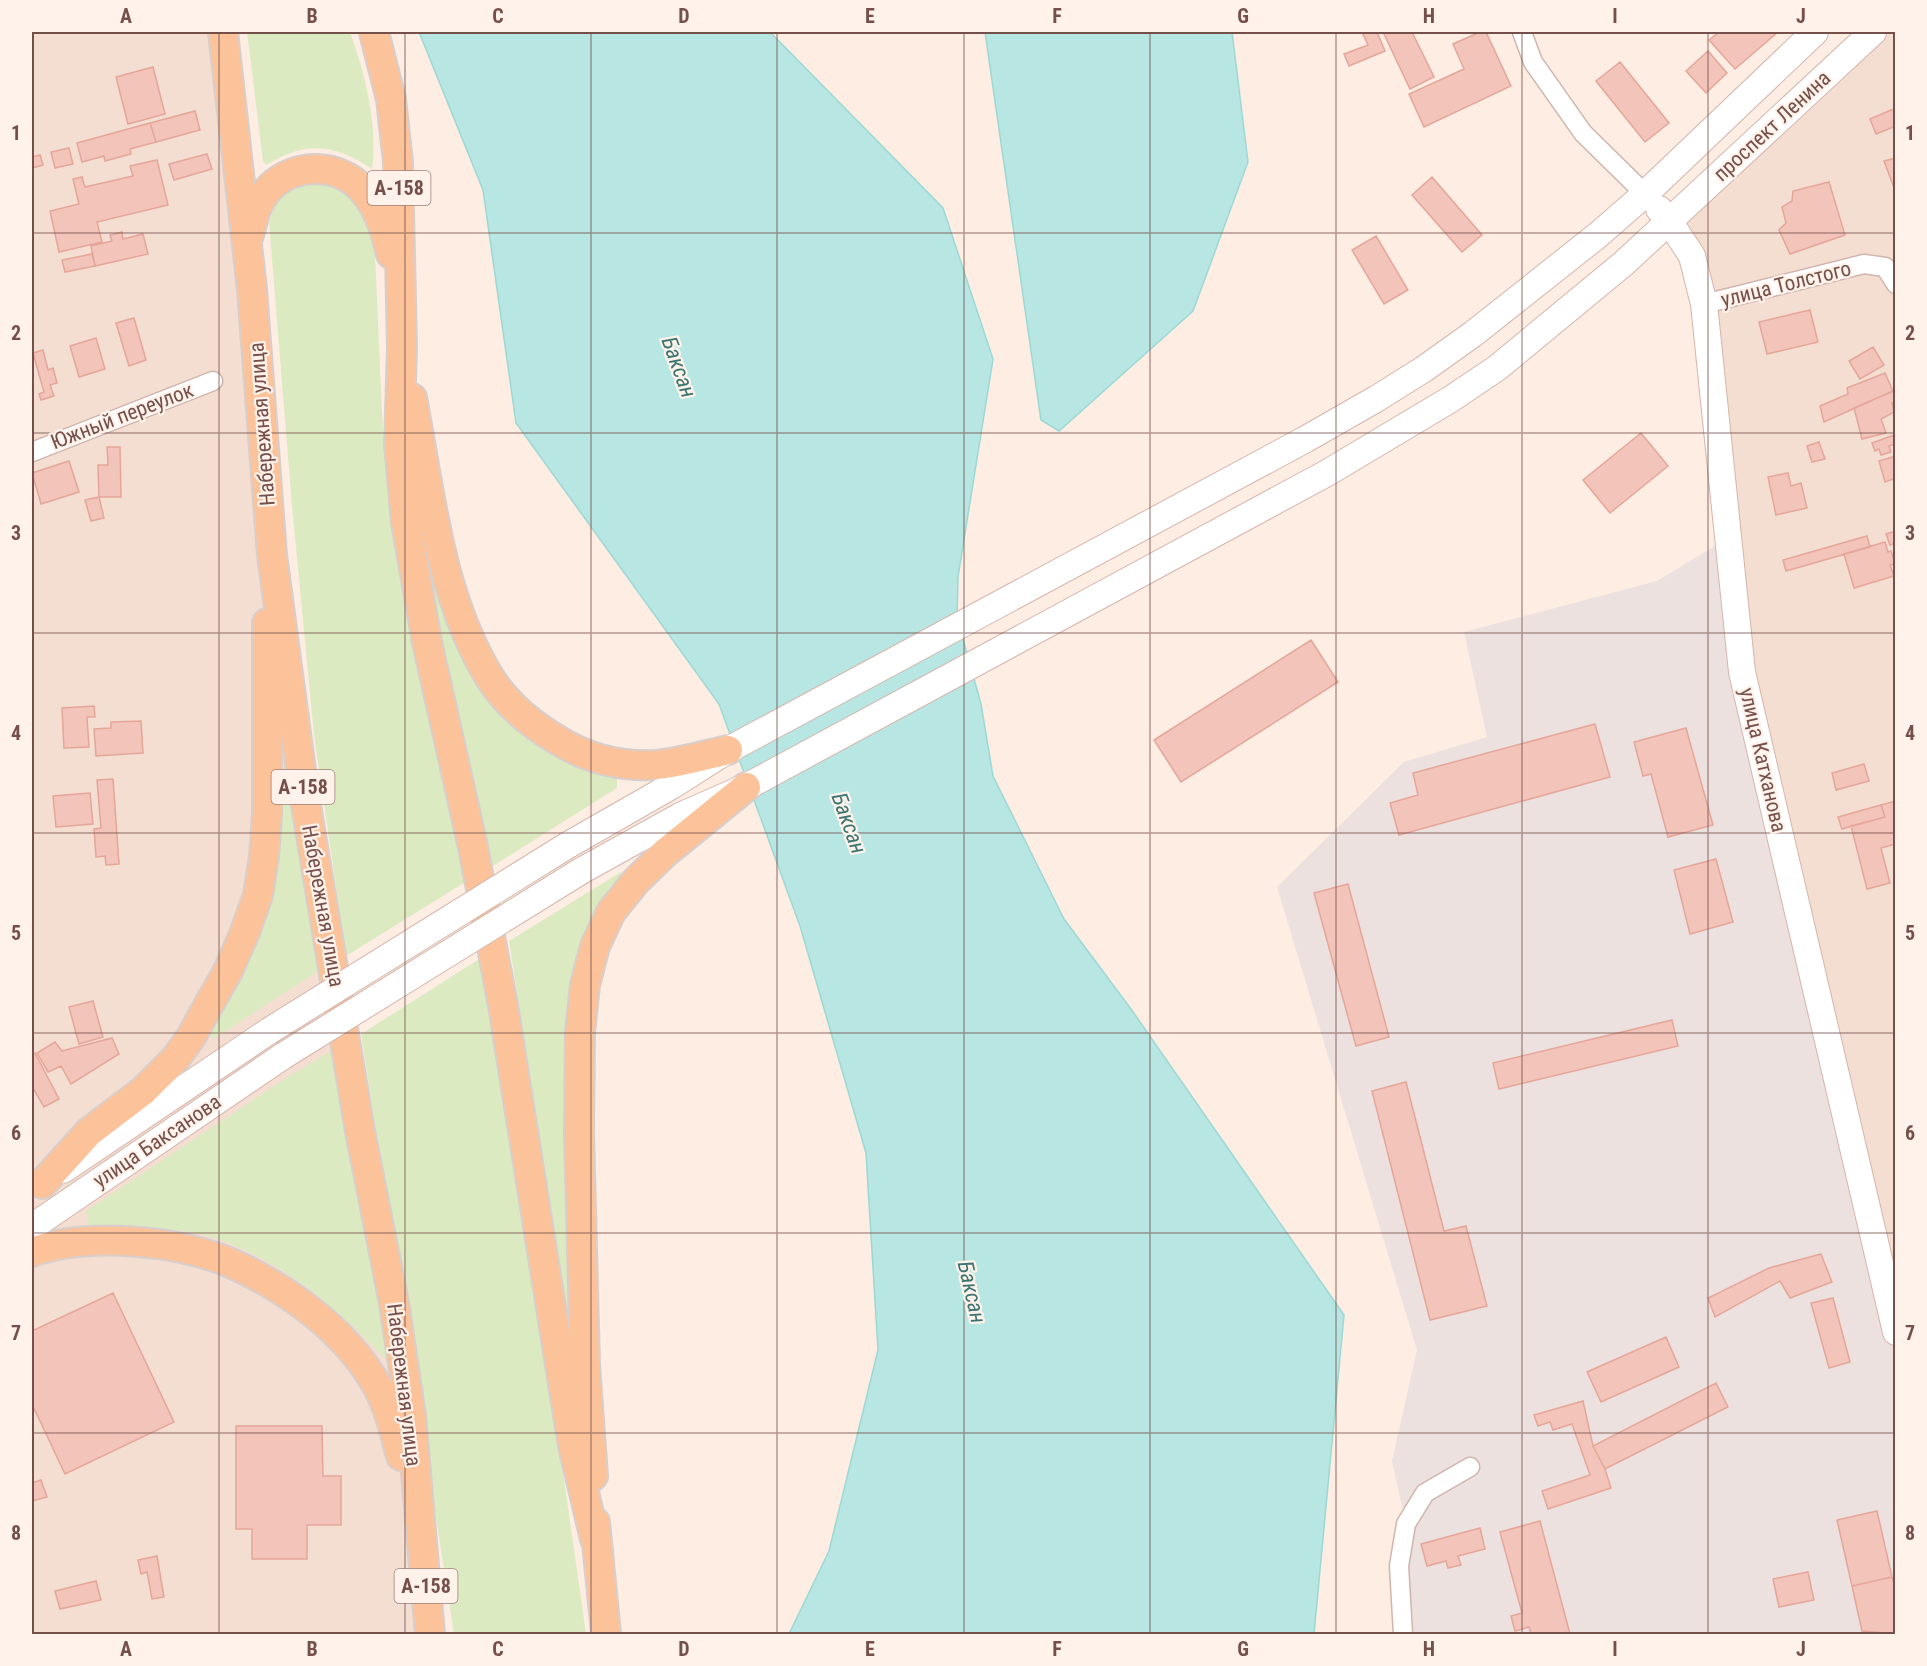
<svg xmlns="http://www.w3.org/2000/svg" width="1927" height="1666" viewBox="0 0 1927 1666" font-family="'Roboto Condensed',sans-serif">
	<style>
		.residential { fill: #f4ddd1 }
		.industrial { fill: #ece1de }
		.green { fill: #dbeac1 }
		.water { fill: #b7e6e3; stroke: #9dd8d4; stroke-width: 1.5 }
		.building { fill: #f2c4ba; stroke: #e5a69a; stroke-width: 1.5 }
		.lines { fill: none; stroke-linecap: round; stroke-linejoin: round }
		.street-casing { stroke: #d0b5ad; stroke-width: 21 }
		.secondary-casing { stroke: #d6b5ab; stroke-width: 28 }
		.primary-casing { stroke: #d8cecc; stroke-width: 32 }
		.street { stroke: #fff; stroke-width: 18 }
		.secondary { stroke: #fff; stroke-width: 26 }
		.primary { stroke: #fcc29a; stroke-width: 28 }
		.secondary-bridge-casing { stroke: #d6b5ab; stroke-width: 28; stroke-linecap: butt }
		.secondary-bridge { stroke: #fff; stroke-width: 26 }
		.grid { fill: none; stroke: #754f49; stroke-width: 1.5; stroke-opacity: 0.55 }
		.labels { text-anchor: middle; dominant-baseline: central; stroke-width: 4.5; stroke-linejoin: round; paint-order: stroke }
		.shield { fill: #fff2ea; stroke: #9e8079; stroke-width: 1.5 }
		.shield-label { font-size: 20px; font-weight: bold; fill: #754f49 }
		.street-label { font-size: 21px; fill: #754f49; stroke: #fff2ea }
		.water-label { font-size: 22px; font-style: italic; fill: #3a7471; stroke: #fff2ea }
		.neatline { fill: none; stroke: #754f49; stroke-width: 2 }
		.grid-label { font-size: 20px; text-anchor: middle; font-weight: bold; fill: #754f49 }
	</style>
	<rect width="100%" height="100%" fill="#fdede3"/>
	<path class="residential" d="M32,32H223L272,555L430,1634H32Z
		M1873,32H1895V1332L1742,672L1704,304L1669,221Z"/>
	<path class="industrial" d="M1728,538L1742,672L1895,1332V1634H1403L1406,1524L1392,1461L1417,1350L1277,887L1404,762L1487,737L1464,632L1657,581Z"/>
	<path class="green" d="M247,32H350C365,74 378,124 372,169C334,143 305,141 266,165L263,161Z
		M301,180L352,190L374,234L383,433L389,494L397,551L467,881L346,956L314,735L292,506L269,222L279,195Z
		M417,506L469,661L617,772V788L493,866L445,657Z
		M277,704L320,970L213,1039L207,1032C230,995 256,957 268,914C288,847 279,772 277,704Z
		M621,872L627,877L585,941L576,1368L509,941Z
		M481,958L548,1367L586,1634H454L361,1034Z
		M333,1050L391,1365C342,1311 272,1251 200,1234C167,1227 123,1228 89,1227L86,1211L289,1076Z"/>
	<path class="water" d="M419,32H770L943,208L993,359L958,577L957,617L981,704L993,776L1064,919L1131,1009L1344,1315L1314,1634H789L829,1551L878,1350L866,1153L800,926L719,704L516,423L483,190Z
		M985,32H1232L1248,162L1193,311L1059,431L1041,420Z"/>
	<path class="building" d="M1362,32H1377L1385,51L1349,66L1344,54L1368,45Z
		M1383,32H1412L1434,77L1410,89Z
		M1480,32H1486L1511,86L1424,127L1409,94L1464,69L1453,44Z
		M1719,32H1778L1735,69L1709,40Z
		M1708,51L1727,73L1706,93L1686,71Z
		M1620,62L1669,123L1645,142L1596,81Z
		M153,67L165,114L128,124L116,77Z
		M1896,108V126L1876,134L1870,119Z
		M195,111L200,130L156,142L150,123Z
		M150,123L156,142L130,149L131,154L105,161L104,156L82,162L77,143Z
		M69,148L73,164L55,168L51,152Z
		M207,154L212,169L174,180L169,164Z
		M40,155L43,165L32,168V157Z
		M1896,158V193L1884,161Z
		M157,160L168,205L97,222L102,242L59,252L50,211L79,204L73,179L82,177L85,187L133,176L130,166Z
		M1432,177L1482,235L1462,252L1412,195Z
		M1829,182L1845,235L1790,254L1779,230L1786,223L1782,207L1792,201L1793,191Z
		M122,232L123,239L143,234L148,254L95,266L91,246L112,241L110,235Z
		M1376,236L1408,290L1384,304L1352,250Z
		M92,254L95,266L65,272L62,260Z
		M1810,310L1818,342L1767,354L1759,322Z
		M134,318L146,360L129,366L116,323Z
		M96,338L105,369L79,377L70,346Z
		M1873,347L1884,365L1860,379L1849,361Z
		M43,350L48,370L53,368L57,383L50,385L54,396L41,400L39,394L44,392L33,353Z
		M1885,373L1893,391L1824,422L1820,406L1848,394L1847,388Z
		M1896,390V402L1892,403L1894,412L1881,419L1886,433L1862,439L1854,408Z
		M1641,433L1668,466L1610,513L1583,480Z
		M1894,435L1896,444L1889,446L1891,452L1881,455L1879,449L1875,451L1872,443Z
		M1819,442L1825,459L1812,462L1807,446Z
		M107,447H120L121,497H99L98,465H108Z
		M1896,456V478L1885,482L1879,461Z
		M69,461L79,492L41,504L32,473Z
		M1788,473L1791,486L1801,483L1807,508L1776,515L1768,477Z
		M99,497L104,518L91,521L85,500Z
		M1896,531V543L1890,545L1886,534Z
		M1867,536L1870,547L1786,571L1783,560Z
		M1885,542L1888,552L1891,551L1895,564L1890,565L1894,576L1854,588L1844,554Z
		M1311,640L1338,682L1181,782L1154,740Z
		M94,706L95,717H87L89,747L64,748L62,708Z
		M141,721L143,753L96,756L94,729L111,728V722Z
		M1595,724L1610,777L1399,835L1390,803L1418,795L1413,773Z
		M1686,728L1713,825L1668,837L1651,774L1643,776L1634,742Z
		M1864,764L1869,781L1836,790L1832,773Z
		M113,779L119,864L106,865L105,856L96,857L94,829L101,828L97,780Z
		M90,793L93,824L56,827L53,796Z
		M1896,801V844L1881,848L1890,883L1867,889L1851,826L1885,817L1881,805Z
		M1881,805L1885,817L1842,829L1838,817Z
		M1716,859L1733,922L1690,934L1674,870Z
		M1348,884L1389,1037L1356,1046L1314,893Z
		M93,1001L103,1037L79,1044L69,1007Z
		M1672,1020L1678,1046L1499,1089L1493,1063Z
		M112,1038L119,1054L71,1084L61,1066L48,1072L37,1053L55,1042L62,1051Z
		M35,1053L59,1099L44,1107L33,1088L32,1089V1055Z
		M1406,1082L1444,1231L1466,1226L1487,1306L1430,1320L1372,1091Z
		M1821,1254L1832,1282L1790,1298L1780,1281L1715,1317L1708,1298L1769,1268Z
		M113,1293L174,1422L65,1474L32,1404V1331Z
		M1833,1298L1850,1362L1829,1368L1811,1303Z
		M1666,1337L1679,1367L1601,1402L1587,1372Z
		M1716,1383L1728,1407L1605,1469L1593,1446Z
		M1583,1401L1593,1446L1605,1469L1611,1488L1548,1509L1542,1491L1590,1475L1572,1424L1553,1430L1550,1422L1538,1426L1534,1415Z
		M236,1426H322L323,1476H341V1525H307V1559H252V1529H236Z
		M41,1480L47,1497L32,1501V1483Z
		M1877,1511L1892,1577L1852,1586L1837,1520Z
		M1540,1521L1570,1634H1531L1529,1627L1515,1631L1511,1616L1522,1613L1500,1532Z
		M1480,1528L1485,1549L1458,1556L1461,1565L1448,1568L1446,1561L1427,1566L1421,1544Z
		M157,1556L164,1597L152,1599L147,1572L141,1574L138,1560Z
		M1808,1572L1814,1600L1779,1607L1773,1579Z
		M1892,1577L1896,1590V1634L1862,1631L1852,1586Z
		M96,1581L101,1600L60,1609L55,1591Z"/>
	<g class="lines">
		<defs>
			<path id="street" d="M1522,32L1533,62L1583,133L1645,194
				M1704,304L1864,264L1885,267L1896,284
				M32,452L213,381
				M1403,1634L1399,1566L1406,1524L1425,1493L1470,1467"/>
			<path id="secondary" d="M1659,209L1669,221L1692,256L1704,304L1742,672L1896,1332
				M568,845L673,785L728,750L1306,439L1376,399L1424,369L1473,334L1598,235L1645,194L1815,32
				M581,871L680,816L746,787L1327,473L1451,399L1497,368L1623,264L1873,32
				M63,1170L269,1031
				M32,1227L283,1056"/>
			<path id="primary" d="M223,32L252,289L272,555L304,793L360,1131L394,1303L411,1416L430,1634
				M374,32L391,99L398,162L402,348L399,444L406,522L427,642L473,847L503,1005L573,1446L595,1539
				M249,235C253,220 256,204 266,192C289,164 331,162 357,184C377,202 385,229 391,254
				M412,398C430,491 439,595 490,678C506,703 531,724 556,739C586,758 621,767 656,765C679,763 706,755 728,750
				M42,1184L89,1132L143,1091L176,1058L191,1037L212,999L228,971L245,932L258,895L264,857L267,814V623
				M32,1252C88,1232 178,1240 233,1264C286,1288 343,1329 373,1379C388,1402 394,1430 401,1456
				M593,1476L585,1365L579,1133L580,1032L585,985L595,946L611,912L636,881L666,852L746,787
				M595,1522L606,1634"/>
		</defs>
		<use href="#street" class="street-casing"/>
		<use href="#secondary" class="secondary-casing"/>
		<use href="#primary" class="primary-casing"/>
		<use href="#street" class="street"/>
		<use href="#secondary" class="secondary"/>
		<use href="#primary" class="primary"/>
		<defs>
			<path id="secondary-bridge" d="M269,1031L568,845
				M283,1056L581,871"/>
		</defs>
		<use href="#secondary-bridge" class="secondary-bridge-casing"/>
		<use href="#secondary-bridge" class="secondary-bridge"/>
	</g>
	<path class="grid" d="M219,32V1634M405,32V1634M591,32V1634M777,32V1634M964,32V1634M1150,32V1634M1336,32V1634M1522,32V1634M1708,32V1634M32,233H1896M32,433H1896M32,633H1896M32,833H1896M32,1033H1896M32,1233H1896M32,1433H1896"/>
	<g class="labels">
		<g class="shield">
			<rect x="367.5" y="171" width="63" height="34" rx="4.5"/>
			<rect x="271.5" y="770" width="63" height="34" rx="4.5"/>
			<rect x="394.5" y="1569" width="63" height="34" rx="4.5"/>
		</g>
		<g class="shield-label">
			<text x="399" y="188">А-158</text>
			<text x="303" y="787">А-158</text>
			<text x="426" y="1586">А-158</text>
		</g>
		<g class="street-label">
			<text transform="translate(1772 126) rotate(-43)">проспект Ленина</text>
			<text transform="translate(1786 284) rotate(-14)">улица Толстого</text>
			<text transform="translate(122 416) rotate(-21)">Южный переулок</text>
			<text transform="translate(262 424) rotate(-94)">Набережная улица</text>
			<text transform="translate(1763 760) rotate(77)">улица Катханова</text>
			<text transform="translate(323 906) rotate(80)">Набережная улица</text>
			<text transform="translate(157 1141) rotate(-34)">улица Баксанова</text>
			<text transform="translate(404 1385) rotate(83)">Набережная улица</text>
		</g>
		<g class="water-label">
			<text transform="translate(679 367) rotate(70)">Баксан</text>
			<text transform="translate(849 823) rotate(70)">Баксан</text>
			<text transform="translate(972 1292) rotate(77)">Баксан</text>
		</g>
	</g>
	<rect width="1927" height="1666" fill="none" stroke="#fff2ea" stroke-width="66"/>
	<rect x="33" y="33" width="1861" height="1600" class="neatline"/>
	<g class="grid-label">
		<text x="126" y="23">A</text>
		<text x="312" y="23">B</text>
		<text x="498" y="23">C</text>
		<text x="684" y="23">D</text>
		<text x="870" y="23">E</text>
		<text x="1057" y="23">F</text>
		<text x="1243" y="23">G</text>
		<text x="1429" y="23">H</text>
		<text x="1615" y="23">I</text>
		<text x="1801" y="23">J</text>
		<text x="16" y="140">1</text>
		<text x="1910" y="140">1</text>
		<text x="16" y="340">2</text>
		<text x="1910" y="340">2</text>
		<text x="16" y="540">3</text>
		<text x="1910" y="540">3</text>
		<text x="16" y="740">4</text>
		<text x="1910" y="740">4</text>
		<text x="16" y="940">5</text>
		<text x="1910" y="940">5</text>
		<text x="16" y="1140">6</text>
		<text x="1910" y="1140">6</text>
		<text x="16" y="1340">7</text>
		<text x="1910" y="1340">7</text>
		<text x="16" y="1540">8</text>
		<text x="1910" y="1540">8</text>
		<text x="126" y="1656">A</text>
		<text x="312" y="1656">B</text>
		<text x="498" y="1656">C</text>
		<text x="684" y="1656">D</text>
		<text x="870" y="1656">E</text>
		<text x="1057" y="1656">F</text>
		<text x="1243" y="1656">G</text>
		<text x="1429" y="1656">H</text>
		<text x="1615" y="1656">I</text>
		<text x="1801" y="1656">J</text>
	</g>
</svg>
